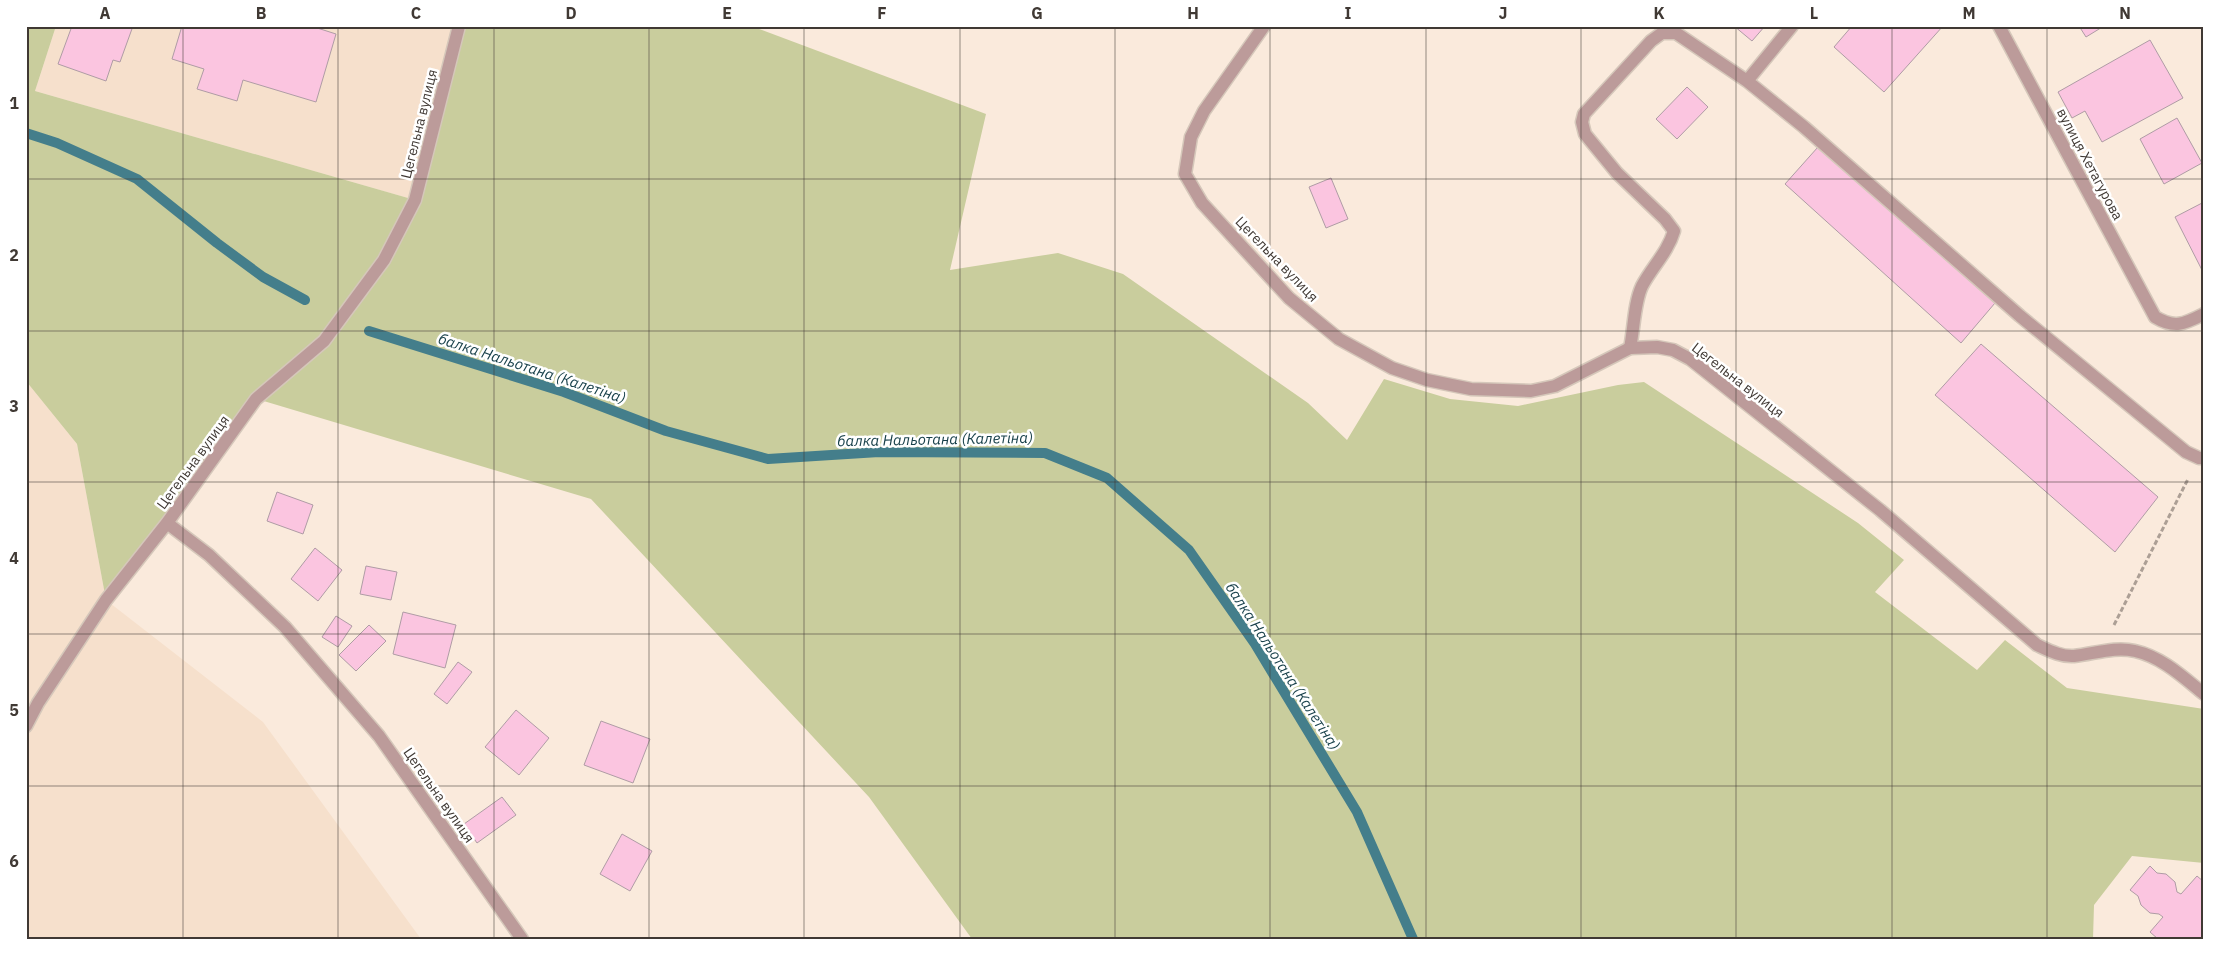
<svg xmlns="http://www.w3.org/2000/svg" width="2230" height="965" viewBox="0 0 2230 965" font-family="'IBM Plex Sans',sans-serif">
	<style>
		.built { fill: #f6e0cc }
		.green { fill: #c9cd9d }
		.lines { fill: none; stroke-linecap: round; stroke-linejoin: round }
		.stream { stroke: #447e8b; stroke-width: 10 }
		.building { fill: #fbc5e0; stroke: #af9ca5 }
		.service-casing { stroke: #d5c7ba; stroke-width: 15 }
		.minor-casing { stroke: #d5c7ba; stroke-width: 15 }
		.path { stroke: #ac9f95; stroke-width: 3; stroke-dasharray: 5 2.5; stroke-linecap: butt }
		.service { stroke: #bc9b9a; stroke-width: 12 }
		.minor { stroke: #bc9b9a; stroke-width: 12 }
		.grid { fill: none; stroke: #403934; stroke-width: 1; stroke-opacity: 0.55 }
		.labels { text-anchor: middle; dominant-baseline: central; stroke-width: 5; stroke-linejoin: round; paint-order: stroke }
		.street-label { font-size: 14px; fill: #403934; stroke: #fff }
		.water-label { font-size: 15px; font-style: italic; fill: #18404a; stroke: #fff }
		.neatline { fill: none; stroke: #403934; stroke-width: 2 }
		.grid-label { font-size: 16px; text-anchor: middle; font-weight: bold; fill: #403934 }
	</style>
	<rect width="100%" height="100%" fill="#faeadc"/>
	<path class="built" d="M56,26H459L415,200L35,91Z
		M26,381L77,444L106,600L263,722L421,939H26Z"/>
	<path class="green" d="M26,26H56L35,91L415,200L459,26H751L986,114L950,270L1058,253L1123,274L1308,403L1347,440L1384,379L1450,399L1518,406L1618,385L1644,382L1858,523L1904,560L1875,592L1977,670L2005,640L2067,688L2204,709V863L2132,856L2094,905L2093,939H972L869,797L591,499L257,399L106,600L77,444L26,381Z"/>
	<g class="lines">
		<path class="stream" d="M26,133L57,143L137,179L217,243L263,277L305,300
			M369,331L564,392L666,431L768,459L879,452L1045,453L1107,478L1189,550L1255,644L1357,812L1413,939"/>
	</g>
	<path class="building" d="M72,26H133L120,62L113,60L106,81L58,64Z
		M182,26H311L336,34L316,102L243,80L237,101L197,89L204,69L172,59Z
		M1734,26H1765L1752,41Z
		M1852,26H1943L1884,92L1834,47Z
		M2079,26H2104L2086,37Z
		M2150,40L2183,98L2102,142L2085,111L2072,118L2058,92Z
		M1687,87L1708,107L1677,139L1656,119Z
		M2177,118L2202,163L2164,184L2140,139Z
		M1818,147L1995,303L1961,343L1785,184Z
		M1331,178L1348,219L1326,228L1309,187Z
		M2204,202V274L2175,217Z
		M1981,344L2158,497L2115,552L1935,395Z
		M277,492L313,505L303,534L267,521Z
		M315,548L342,570L318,601L291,579Z
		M366,566L397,572L391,600L360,594Z
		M403,612L456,625L445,668L393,654Z
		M336,616L352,626L338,647L322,637Z
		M369,625L386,641L356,671L339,655Z
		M458,662L472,672L447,704L434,694Z
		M516,710L549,738L519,775L485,747Z
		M601,721L650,739L633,783L584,765Z
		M502,797L516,815L477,843L464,824Z
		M622,834L652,851L630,891L600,874Z
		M2150,866L2157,873L2166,874L2175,882L2177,892L2181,894L2197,876L2204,882V939H2158L2150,932L2163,917L2159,914L2150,913L2141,905L2138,896L2130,890Z"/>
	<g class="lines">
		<defs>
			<path id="service" d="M1792,26L1747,81L1804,127L2020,316L2186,452L2199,458H2204
				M1630,348C1634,329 1634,303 1642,286C1652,267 1668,252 1674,231L1665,219L1617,173L1585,134L1582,122L1584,114L1651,41L1662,33H1676L1747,81"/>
			<path id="minor" d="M1264,26L1204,111L1191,137L1185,174L1202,203L1289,298L1339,339L1392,368L1427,380L1471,389L1531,391L1555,386L1630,348L1657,347L1673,350L1690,359L1880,510L2037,645C2048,650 2061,657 2074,656C2094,654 2115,646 2135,651C2162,657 2183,677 2204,694
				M1999,26L2155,317C2175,329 2184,324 2204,314
				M167,523L209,555L285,627L379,736L522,939
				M26,726L38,703L106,600L167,523L256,399L324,341L384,260L415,200L459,26"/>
		</defs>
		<use href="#service" class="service-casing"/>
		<use href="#minor" class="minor-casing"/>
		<path class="path" d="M2114,625L2188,479"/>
		<use href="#service" class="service"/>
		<use href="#minor" class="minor"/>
	</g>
	<path class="grid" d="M183,26V939M338,26V939M494,26V939M649,26V939M804,26V939M960,26V939M1115,26V939M1270,26V939M1426,26V939M1581,26V939M1736,26V939M1892,26V939M2047,26V939M26,179H2204M26,331H2204M26,482H2204M26,634H2204M26,786H2204"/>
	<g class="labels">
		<g class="street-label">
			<text transform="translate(419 124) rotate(-76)">Цегельна вулиця</text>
			<text transform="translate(2090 164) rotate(62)">вулиця Хетагурова</text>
			<text transform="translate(1277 259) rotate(46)">Цегельна вулиця</text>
			<text transform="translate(1738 380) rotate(38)">Цегельна вулиця</text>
			<text transform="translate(193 462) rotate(-54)">Цегельна вулиця</text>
			<text transform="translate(439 795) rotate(55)">Цегельна вулиця</text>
		</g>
		<g class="water-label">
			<text transform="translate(532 368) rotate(18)">балка Нальотана (Калетіна)</text>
			<text transform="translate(935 439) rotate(-1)">балка Нальотана (Калетіна)</text>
			<text transform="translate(1283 666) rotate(57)">балка Нальотана (Калетіна)</text>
		</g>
	</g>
	<rect width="2230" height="965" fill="none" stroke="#ffffff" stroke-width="55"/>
	<rect x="28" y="28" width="2174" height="910" class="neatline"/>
	<g class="grid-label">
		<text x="105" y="19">A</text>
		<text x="261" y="19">B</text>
		<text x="416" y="19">C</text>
		<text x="571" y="19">D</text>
		<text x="727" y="19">E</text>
		<text x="882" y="19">F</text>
		<text x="1037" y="19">G</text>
		<text x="1193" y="19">H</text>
		<text x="1348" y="19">I</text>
		<text x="1503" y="19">J</text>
		<text x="1659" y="19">K</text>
		<text x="1814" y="19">L</text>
		<text x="1969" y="19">M</text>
		<text x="2125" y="19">N</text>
		<text x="14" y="109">1</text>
		<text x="14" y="261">2</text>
		<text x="14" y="412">3</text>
		<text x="14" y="564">4</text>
		<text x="14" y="716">5</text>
		<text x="14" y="867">6</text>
	</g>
</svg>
